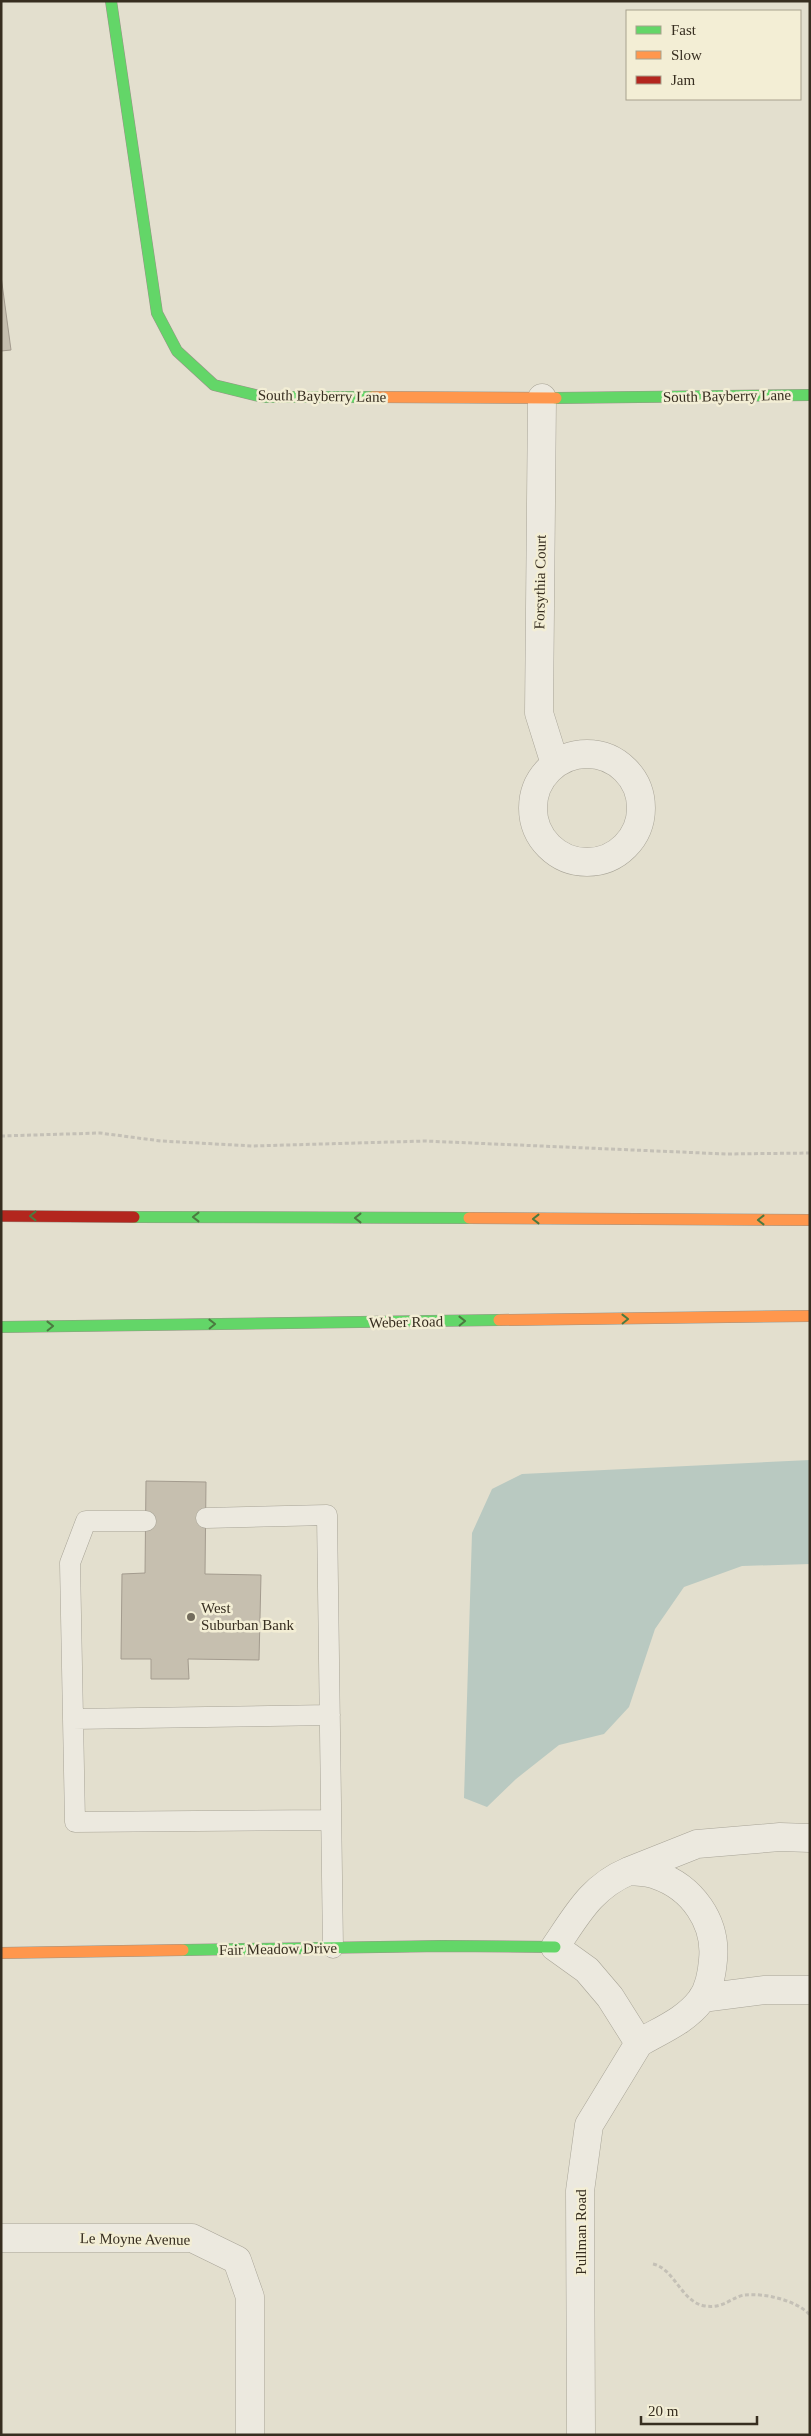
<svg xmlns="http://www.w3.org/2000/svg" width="811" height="2436" viewBox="0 0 811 2436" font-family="'Times New Roman',serif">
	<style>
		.water { fill: #b9c9c1 }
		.building { fill: #c6bfaf; stroke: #a39b8e }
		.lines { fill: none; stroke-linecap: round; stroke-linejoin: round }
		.lane-casing { stroke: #a8a497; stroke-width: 21 }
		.street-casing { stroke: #a8a497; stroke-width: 29 }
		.fast-casing { stroke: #989387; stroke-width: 12 }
		.slow-casing { stroke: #989387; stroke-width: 12 }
		.jam-casing { stroke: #989387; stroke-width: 12 }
		.path { stroke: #c4c0b6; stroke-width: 3; stroke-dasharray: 4 2.5; stroke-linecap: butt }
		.lane { stroke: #ece9df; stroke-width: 20 }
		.street { stroke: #ece9df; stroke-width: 28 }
		.fast { stroke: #63d668; stroke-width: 11 }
		.slow { stroke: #ff974d; stroke-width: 11 }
		.jam { stroke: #b3261e; stroke-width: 11 }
		.oneway { stroke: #4b7a40 }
		.poi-dot { fill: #736c5d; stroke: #f3eed5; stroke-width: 2 }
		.labels { text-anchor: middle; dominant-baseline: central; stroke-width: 5; stroke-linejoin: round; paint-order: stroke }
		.street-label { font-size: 15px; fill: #372e20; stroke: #f3eed5 }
		.poi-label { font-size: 15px; fill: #372e20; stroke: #f3eed5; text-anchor: start }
	</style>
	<rect width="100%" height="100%" fill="#e3dfce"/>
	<path class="water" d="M810,1460V1564L742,1566L684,1587L655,1629L629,1707L604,1734L559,1745L516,1779L487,1807L464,1798L472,1533L492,1489L522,1474Z"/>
	<path class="building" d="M1,276L11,350L1,351Z
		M146,1481L206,1482L205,1574L261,1575L259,1660L188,1659L189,1679H151V1659H121L122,1574L145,1573Z"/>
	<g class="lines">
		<defs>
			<path id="lane" d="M206,1518L327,1515L333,1948
				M146,1521H86L70,1563L75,1822L331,1820
				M73,1719L330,1715"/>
			<path id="street" d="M542,398L539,713L555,764
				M533 808a54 54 0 1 1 108 0a54 54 0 1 1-108 0Z
				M629,1871C638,1872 648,1872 656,1875C692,1887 717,1922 713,1960C712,1973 709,1989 701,2000C685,2021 661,2030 639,2043L610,1997L587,1970L555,1947C577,1915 591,1887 629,1871Z
				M629,1871L697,1844L780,1837L810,1838
				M702,1998L765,1990H810
				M1,2238H192L237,2260L250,2297V2435
				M581,2435L580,2191L589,2125L639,2043"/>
			<path id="fast" d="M111,1L157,313L177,351L214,385L263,397H372
				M556,398L810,395
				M134,1217L469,1218
				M1,1327L499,1320
				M183,1950L442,1946L555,1947"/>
			<path id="slow" d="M372,397L556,398
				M469,1218L810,1220
				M499,1320L810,1316
				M1,1953L183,1950"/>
			<path id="jam" d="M1,1216L134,1217"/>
		</defs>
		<use href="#lane" class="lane-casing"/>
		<use href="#street" class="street-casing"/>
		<use href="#fast" class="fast-casing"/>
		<use href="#slow" class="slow-casing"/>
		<use href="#jam" class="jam-casing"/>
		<path class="path" d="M1,1136L100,1133L161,1141L253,1146L425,1141L726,1154L810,1153
			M653,2264C675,2269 681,2302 705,2306C724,2309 733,2296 745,2295C765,2293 796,2300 810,2315"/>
		<use href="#lane" class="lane"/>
		<use href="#street" class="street"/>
		<use href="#fast" class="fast"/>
		<use href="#slow" class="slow"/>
		<use href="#jam" class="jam"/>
	</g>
	<defs><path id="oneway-chevron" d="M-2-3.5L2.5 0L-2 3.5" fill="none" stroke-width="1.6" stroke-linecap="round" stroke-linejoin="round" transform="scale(1.25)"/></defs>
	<g class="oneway">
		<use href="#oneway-chevron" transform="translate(33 1216) rotate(-180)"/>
		<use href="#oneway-chevron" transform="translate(196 1217) rotate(-180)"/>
		<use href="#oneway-chevron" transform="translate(358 1218) rotate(-180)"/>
		<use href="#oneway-chevron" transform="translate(536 1219) rotate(-180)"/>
		<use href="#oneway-chevron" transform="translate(761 1220) rotate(-180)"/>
		<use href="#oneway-chevron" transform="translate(625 1319) rotate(-1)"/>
		<use href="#oneway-chevron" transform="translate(462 1321) rotate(-1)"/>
		<use href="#oneway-chevron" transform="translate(212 1324) rotate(-1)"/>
		<use href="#oneway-chevron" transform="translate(50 1326) rotate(-1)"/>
	</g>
	<circle class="poi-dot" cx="191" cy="1617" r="5"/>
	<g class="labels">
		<g class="street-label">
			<text transform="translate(322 396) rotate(1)">South Bayberry Lane</text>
			<text transform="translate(727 396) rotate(-1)">South Bayberry Lane</text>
			<text transform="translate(540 582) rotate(-89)">Forsythia Court</text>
			<text transform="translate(406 1322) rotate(-1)">Weber Road</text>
			<text transform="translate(278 1949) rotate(-1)">Fair Meadow Drive</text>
			<text transform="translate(581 2232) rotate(-90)">Pullman Road</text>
			<text transform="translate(135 2239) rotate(1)">Le Moyne Avenue</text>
		</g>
		<g class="poi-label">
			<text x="201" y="1608">West<tspan x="201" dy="17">Suburban Bank</tspan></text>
		</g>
	</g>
	<rect width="811" height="2436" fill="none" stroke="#372e20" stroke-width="5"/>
	<rect x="626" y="10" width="175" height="90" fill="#f3eed5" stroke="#a8a18d"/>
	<rect x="636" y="26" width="25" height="8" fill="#63d668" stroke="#a8a18d"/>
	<text x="671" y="35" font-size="15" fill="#372e20">Fast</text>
	<rect x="636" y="51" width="25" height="8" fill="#ff974d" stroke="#a8a18d"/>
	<text x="671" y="60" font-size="15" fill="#372e20">Slow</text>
	<rect x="636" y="76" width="25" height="8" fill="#b3261e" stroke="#a8a18d"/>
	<text x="671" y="85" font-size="15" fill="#372e20">Jam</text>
	<path d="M641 2416v8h116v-8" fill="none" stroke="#372e20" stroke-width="2.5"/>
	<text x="648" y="2416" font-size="15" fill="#372e20" stroke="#f3eed5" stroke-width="4" paint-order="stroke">20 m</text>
</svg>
